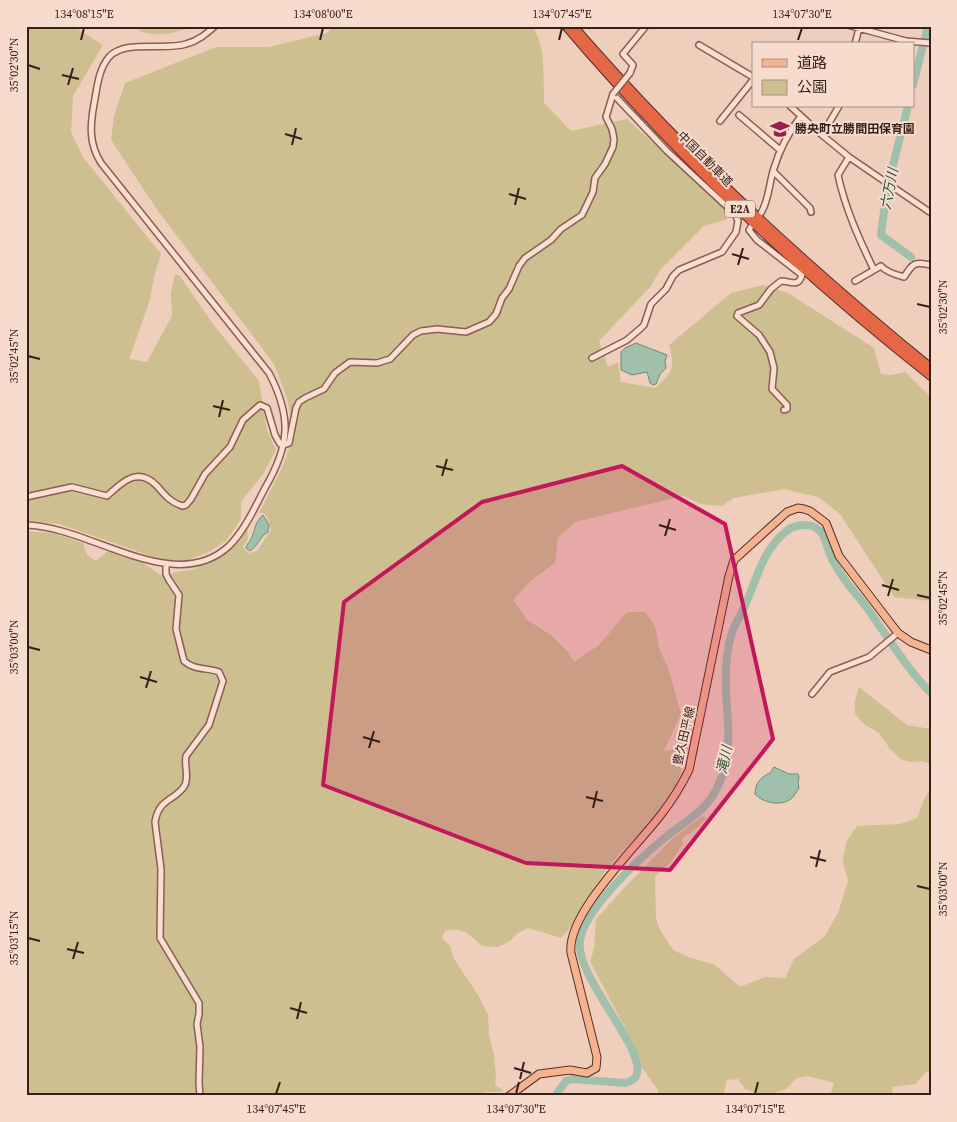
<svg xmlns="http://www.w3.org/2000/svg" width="957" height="1122" viewBox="0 0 957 1122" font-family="'Source Serif 4','Noto Sans JP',serif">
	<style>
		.green { fill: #cebf90 }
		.water { fill: #a0c0ac; stroke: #688e77 }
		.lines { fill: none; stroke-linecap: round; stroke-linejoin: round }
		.river { stroke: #a0c0ac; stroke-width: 8 }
		.minor-casing { stroke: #885e55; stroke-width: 8 }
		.major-casing { stroke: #552f2a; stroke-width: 9 }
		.highway-casing { stroke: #552f2a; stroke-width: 10 }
		.minor { stroke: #fadecf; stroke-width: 5 }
		.major { stroke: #f6b390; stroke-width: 7 }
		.highway { stroke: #e56846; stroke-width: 8 }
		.minor-bridge-casing { stroke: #885e55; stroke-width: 8; stroke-linecap: butt }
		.minor-bridge { stroke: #fadecf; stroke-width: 5 }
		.marked { fill: #c2185b; fill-opacity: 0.2; stroke: #c2185b; stroke-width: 4; stroke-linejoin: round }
		.ticks { fill: none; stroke: #361e1a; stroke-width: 2 }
		.labels { text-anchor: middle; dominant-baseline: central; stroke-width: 4; stroke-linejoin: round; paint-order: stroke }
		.shield { fill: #f7dbcc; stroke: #70574f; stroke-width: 1 }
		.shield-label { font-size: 11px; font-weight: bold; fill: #361e1a }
		.poi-label { font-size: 12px; font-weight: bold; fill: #361e1a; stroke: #f7dbcc; text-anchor: start }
		.street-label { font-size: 12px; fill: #361e1a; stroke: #f7dbcc }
		.water-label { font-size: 14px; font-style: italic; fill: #295744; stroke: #f7dbcc }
		.neatline { fill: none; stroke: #361e1a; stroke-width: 2 }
		.ticks-label { font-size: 12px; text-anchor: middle; fill: #361e1a }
	</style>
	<rect width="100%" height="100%" fill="#f0cebc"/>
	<path class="green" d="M26,26H73L103,45L73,96L71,132L83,157L161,254L155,273L149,303L129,359L147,362L172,316L171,293L175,274L180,276L213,324L259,381L267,430L276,450L263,474L241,502V519L226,541L209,552L183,562L162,560L59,524L26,520Z
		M139,26H193C171,34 164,37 141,32Z
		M333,26H531C547,42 543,82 544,103L571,131L627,119L727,210V219L704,226L661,269L650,287L599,341L608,367L618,362L621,382L655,388C673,372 675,368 669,345L731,293L763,285L788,293L874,348L881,374L891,375L905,372L931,397V601L894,597L840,514L818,497L784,489L734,498L722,506L700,504L683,496L575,522L558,538L555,563L530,581L513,600L527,620L551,635L568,652L574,662L599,645L627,612H645L655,626L659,648L669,670L681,714L664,751L676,749L684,752C683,800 636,833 608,868C601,878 593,889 586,900C578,913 573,927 561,938L528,928L518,933L510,941L498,947L482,946C469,934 463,927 445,931L442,938L450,946L454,959L478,995L488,1015L489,1035L494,1055L496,1074L495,1085L503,1090L501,1092H485L476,1096H26V531L52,533L83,543L87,555L96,561L108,551L140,561L164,577C173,571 180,572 190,570C221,561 229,552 247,527L248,538L243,547L248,553L257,551L271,530L268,519L264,513H259L282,468L293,438L288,401L274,364L158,211L111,140L114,116L125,83L216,47H269L327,33Z
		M859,687L907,725L931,729V764L922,761L911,762L902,760L890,749L879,733L865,725L855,714V701Z
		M931,789V1071L926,1072L916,1084L892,1087L893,1096H830L834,1083L808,1076L797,1078L786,1089L766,1096L745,1089L738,1079L727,1080L723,1096H658V1090L642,1068L635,1047L590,961L594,949L596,919L627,885L672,839L702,816L707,818L695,830L682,838L683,844L669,864L655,876L656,918L660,930L673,950L688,957L715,965L740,987L765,977L785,978L794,959L825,936L838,913L848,881L843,862L846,842L857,826L900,824L917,818C922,808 923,797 931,789Z"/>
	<path class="water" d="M636,343L667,355L665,361L666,368L660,374L656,384L653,385L650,383L647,372L632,375L621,370V352L625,348Z
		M263,515L269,525L268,532C259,537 258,546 250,551L246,548C247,544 250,541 252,537C256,527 254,524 263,515Z
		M774,767L789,774H798L799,777L798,782L799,788C797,791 795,795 792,798C782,807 763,803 755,794C755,783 761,777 770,773Z"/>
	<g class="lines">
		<path class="river" d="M913,85L928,26
			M908,106L887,189L881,235L911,257
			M555,1096L566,1081L572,1079L625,1083C629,1082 634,1080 636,1076C649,1051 574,977 580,940C585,908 642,856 667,836C686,821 706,811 717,788C738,746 723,709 726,666C727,653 729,639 734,627C738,619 743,612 746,603C757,578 762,553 783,534C792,525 809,521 819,530C826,536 826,546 830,554C833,562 838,570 843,577C850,588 860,598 867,608C888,637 906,668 931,693"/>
		<defs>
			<path id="minor" d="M851,26L906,41L931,43
				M855,44L859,28
				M699,45L753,77
				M630,73L633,65L623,54L646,26
				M790,106L822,135L849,157L931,213
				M739,115L780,150
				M720,121L753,80
				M822,135L839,106
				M849,157L838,175C845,208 859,239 874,270
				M773,171L810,208L811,212
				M761,213C769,200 769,183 774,168C780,148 789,132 801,116
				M752,225L749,230L757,240L802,275C798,288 791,281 781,281L771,289L759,305L738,313L737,316L759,335L770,352L774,368L772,389L787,405V409L784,410
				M855,281L881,266C886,272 896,275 904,277C914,262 914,262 931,265
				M592,358L627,340L641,328L644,325L651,304L666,289L673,276L679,270L722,252L736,232L738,221L735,214L667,151L613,94
				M26,497L72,487L107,496C122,482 138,466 157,486C165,495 170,502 182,506L186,505L191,499L205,474L230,447L243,420L260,405L267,408L275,435L280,444L284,445L289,443L296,408L299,402L305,398L324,389L335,373L350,362L377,363L390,359L413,335L421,331L437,329L466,332L489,322L496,314L502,298L509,289L519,266L525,258L551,240L561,229L582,215L593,192L595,178L605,164L613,147L614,139L612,129L606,117L613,94
				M26,525C90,526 174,597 229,546C245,530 255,507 265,488C290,445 292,417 269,373L101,163C89,144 90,126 94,104C97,89 98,70 109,57C125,39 164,51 186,44C198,41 206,34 215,26
				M166,565V574L169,580L179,595L176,629L184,661C195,671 207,667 219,672L223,681L209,725L186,756C184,765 189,776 185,785C176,801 159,797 155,822L161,869L160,938L199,1003V1014L197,1024L200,1047L199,1083L200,1096
				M812,694L830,672L869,657L898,633"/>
			<path id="major" d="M509,1096L539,1074L570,1070L587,1073L596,1068L597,1057L571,953C566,913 639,845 663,812C673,799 682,784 689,770L729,576L734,560L787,512L798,508L804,509L810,511L826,523L839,556L898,633L911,642L931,650"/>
			<path id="highway" d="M566,26C675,154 799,272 931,376
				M573,26C681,151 803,264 931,368"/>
		</defs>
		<use href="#minor" class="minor-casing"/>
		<use href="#major" class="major-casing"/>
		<use href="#highway" class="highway-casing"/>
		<use href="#minor" class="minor"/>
		<use href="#major" class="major"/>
		<use href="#highway" class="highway"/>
		<defs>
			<path id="minor-bridge" d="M613,94L630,73"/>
		</defs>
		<use href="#minor-bridge" class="minor-bridge-casing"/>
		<use href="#minor-bridge" class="minor-bridge"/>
	</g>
	<path class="marked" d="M622,466L725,524L773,739L670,870L526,863L323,785L344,602L482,502Z"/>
	<path class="ticks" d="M81,40L84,28M320,40L323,28M559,40L562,28M798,40L802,28M28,65L40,69M62,75L79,79M68,85L73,68M285,134L302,139M292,145L296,128M509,194L526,199M515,205L519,188M732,254L749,259M738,265L743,248M917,304L930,307M28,356L40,359M213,406L230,410M219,417L223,400M436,466L453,470M442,476L447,459M659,525L676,530M665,536L670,519M882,585L899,590M917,595L930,598M888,596L893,579M28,647L40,650M140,677L157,682M146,688L151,671M363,737L380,742M369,748L374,731M586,797L603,801M593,808L597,791M810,857L826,861M816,867L820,850M917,886L930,889M28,938L40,941M67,949L84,953M73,959L78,942M290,1008L307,1013M297,1019L301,1002M514,1068L531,1073M520,1079L524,1062M276,1094L280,1082M516,1094L519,1082M755,1094L758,1082"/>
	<defs>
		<symbol id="school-bare" viewBox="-9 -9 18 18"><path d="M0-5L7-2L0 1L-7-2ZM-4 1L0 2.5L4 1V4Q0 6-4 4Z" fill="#99224c" stroke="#f7dbcc" stroke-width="2.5" paint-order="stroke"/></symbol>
	</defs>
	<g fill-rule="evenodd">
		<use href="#school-bare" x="766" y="115" width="28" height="28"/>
	</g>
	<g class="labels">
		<rect class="shield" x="725" y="200.5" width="30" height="17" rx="4"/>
		<g class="shield-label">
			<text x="740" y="209">E2A</text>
		</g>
		<g class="poi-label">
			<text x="795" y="129">勝央町立勝間田保育園</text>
		</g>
		<g class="street-label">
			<text transform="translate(705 159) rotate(45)">中国自動車道</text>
			<text transform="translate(684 736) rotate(-77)">豊久田平線</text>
		</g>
		<g class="water-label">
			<text transform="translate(889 189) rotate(-79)">六万川</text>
			<text transform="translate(724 760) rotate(-78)">滝川</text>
		</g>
	</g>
	<rect width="957" height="1122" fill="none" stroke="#f7dbcc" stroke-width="55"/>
	<rect x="752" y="42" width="162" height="65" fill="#f7dbcc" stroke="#aa8f85"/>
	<rect x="762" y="59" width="25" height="8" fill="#f6b390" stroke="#aa8f85"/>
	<text x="797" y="68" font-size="15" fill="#361e1a">道路</text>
	<rect x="762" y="80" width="25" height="15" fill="#cebf90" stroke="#aa8f85"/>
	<text x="797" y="92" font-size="15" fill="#361e1a">公園</text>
	<rect x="28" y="28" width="902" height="1066" class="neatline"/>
	<g class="ticks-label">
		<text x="84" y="18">134°08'15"E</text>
		<text x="323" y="18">134°08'00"E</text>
		<text x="562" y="18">134°07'45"E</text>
		<text x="802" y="18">134°07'30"E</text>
		<text transform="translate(14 65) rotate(-90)" y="4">35°02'30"N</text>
		<text transform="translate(943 307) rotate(-90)" y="4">35°02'30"N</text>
		<text transform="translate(14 356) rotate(-90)" y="4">35°02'45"N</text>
		<text transform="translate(943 598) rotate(-90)" y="4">35°02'45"N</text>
		<text transform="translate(14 647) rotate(-90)" y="4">35°03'00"N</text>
		<text transform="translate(943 889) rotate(-90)" y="4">35°03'00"N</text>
		<text transform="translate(14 938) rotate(-90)" y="4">35°03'15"N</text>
		<text x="276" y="1113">134°07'45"E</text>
		<text x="516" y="1113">134°07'30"E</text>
		<text x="755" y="1113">134°07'15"E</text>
	</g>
</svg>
